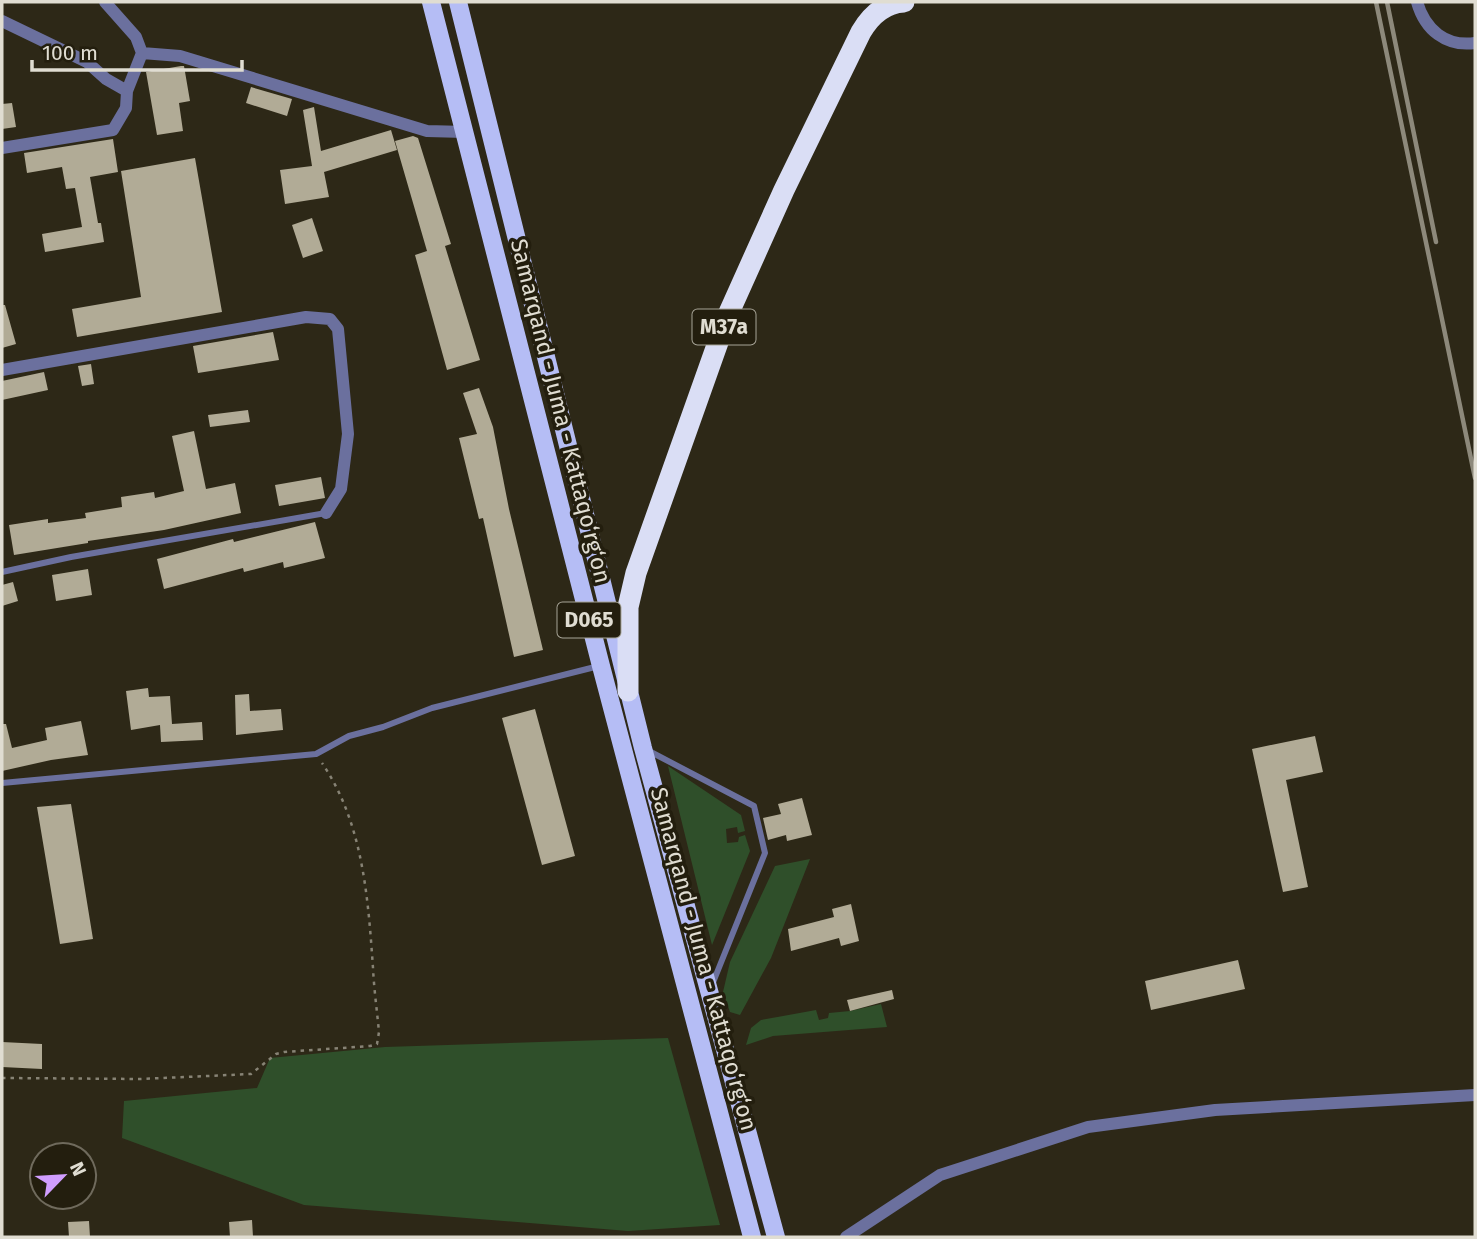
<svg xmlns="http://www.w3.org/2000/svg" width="1477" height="1239" viewBox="0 0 1477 1239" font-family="'Fira Sans',sans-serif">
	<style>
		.green { fill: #2f4f2a }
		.building { fill: #b1ab96 }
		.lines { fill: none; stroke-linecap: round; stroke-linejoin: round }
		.path { stroke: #878375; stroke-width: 2.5; stroke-dasharray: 3.5 5; stroke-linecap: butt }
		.lane { stroke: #6b709e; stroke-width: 6 }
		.street { stroke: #6b709e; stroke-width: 12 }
		.primary { stroke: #b5bdf5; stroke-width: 18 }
		.highway { stroke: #dadef5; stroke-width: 21 }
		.rail { stroke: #8d897b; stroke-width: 4.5 }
		.labels { text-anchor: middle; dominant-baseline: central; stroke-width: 7; stroke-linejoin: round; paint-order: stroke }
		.shield { fill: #231e0e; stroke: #a7a497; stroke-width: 2 }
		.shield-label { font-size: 21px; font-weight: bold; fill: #e0ddd2 }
		.street-label { font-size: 23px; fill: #e0ddd2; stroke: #231e0e }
	</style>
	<rect width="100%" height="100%" fill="#2d2817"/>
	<path class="green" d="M668,766L741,815L745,831L738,833L737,827L726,829L727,843L738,842L739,837L745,835L750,851L712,945Z
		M810,859L771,958L740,1015L730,1012L723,992L730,962L775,866Z
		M881,1004L887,1027L773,1036L746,1045L751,1028L761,1020L816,1010L819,1020L828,1018L829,1013L850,1011Z
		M668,1038L720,1225L628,1231L304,1205L122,1138L124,1101L257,1088L270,1058L385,1047Z"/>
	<path class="building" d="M181,66H184L190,101L179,103L183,131L157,135L146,72Z
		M251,87L292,99L287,116L246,103Z
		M12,103L16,127L2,129V104Z
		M314,107L321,151L391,130L397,150L324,172L329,197L285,204L280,170L312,166L303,110Z
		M413,136L418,138L451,244L445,246L480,360L447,370L415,255L427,251L395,141Z
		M113,139L118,172L90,177L98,223H101L104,242L45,252L42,234L82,227L75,188L66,189L62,167L27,173L24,153Z
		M195,158L222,312L77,337L72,309L141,297L121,171Z
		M312,218L323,251L303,258L292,225Z
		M2,305H5L16,344L2,348Z
		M273,332L279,360L198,373L193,346Z
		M91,364L94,384L82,386L78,366Z
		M44,372L48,390L2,400V381Z
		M479,388L493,427L509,509L543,650L514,657L483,518L479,519L459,438L477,434L463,393Z
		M248,410L250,422L210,427L208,415Z
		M194,431L206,489L235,483L241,513L164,530L88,541V543L14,555L9,525L48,519V523L86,518L85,513L122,507L121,497L154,492L155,498L184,491L172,436Z
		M321,477L325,498L279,506L275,485Z
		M315,522L325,558L284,568L283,562L244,572L243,568L164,589L157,559L233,539L234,542Z
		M88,569L92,595L56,601L52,575Z
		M13,582L18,601L2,606V585Z
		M148,688L149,697L170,696L172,724L202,722L203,740L161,742L160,725L131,730L126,691Z
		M249,694L250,711L281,709L283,730L236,735L235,695Z
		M535,709L575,856L542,865L502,718Z
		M81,721L88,755L51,760L2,771V724H6L12,748L47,740L45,728Z
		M1315,736L1323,772L1286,780L1308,887L1283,892L1252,749Z
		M802,798L812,835L787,841L786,835L768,840L763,818L781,814L778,804Z
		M71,804L93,939L60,944L37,807Z
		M851,904L859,941L841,946L839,938L791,951L788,929L834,917L832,909Z
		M1238,960L1245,989L1151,1010L1145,981Z
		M892,990L894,999L850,1011L847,1000Z
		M2,1042L42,1044V1069L2,1067Z
		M252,1220L253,1237H230L229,1222Z
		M89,1221L90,1237H69L68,1222Z"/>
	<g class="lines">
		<path class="path" d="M2,1078L141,1079L251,1074L276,1054L284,1052L370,1046L377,1044L379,1032C377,1011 374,989 373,968C368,897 363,823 322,763"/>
		<path class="lane" d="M2,572L71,557L326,513
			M647,750L754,806L765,853L712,985
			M2,783L316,754L349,736L383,727L432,708L599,666"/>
		<path class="street" d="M105,2L136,37L142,53
			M1417,2C1425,30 1446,47 1475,43
			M2,21L87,62L106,79L127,91
			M2,148L113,130L126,108L127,91L142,53L180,56L427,131L465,132
			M2,370L306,317L330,319L338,329L348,434L341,489L326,513
			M846,1237L940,1175L1088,1127L1215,1110L1475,1095"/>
		<path class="primary" d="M431,2L601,666L752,1237
			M458,2L643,748L776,1237"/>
		<path class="highway" d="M628,691V607L636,573L727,317L784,190L861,32C871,15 884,3 904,2"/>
		<path class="rail" d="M1376,2L1475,478
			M1387,2L1436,242"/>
	</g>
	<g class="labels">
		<g class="shield">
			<rect x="692.5" y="309.5" width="63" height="35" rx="5"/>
			<rect x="557.5" y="602.5" width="63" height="35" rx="5"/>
		</g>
		<g class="shield-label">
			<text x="724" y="327">M37a</text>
			<text x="589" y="620">D065</text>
		</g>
		<g class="street-label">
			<text transform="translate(561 411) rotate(76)">Samarqand - Juma - Kattaqo‘rg‘on</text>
			<text transform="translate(704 959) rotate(75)">Samarqand - Juma - Kattaqo‘rg‘on</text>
		</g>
	</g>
	<rect width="1477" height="1239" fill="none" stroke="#e0ddd2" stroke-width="7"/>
	<g transform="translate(63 1176) rotate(65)"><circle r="33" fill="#231e0e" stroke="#6f6a5c" stroke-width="2"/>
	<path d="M0-5L12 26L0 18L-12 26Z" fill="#d09dfe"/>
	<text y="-10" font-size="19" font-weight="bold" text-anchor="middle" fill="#e0ddd2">N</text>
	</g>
	<path d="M32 60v10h210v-10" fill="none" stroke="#e0ddd2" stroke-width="3.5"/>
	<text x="42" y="60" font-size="21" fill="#e0ddd2" stroke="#231e0e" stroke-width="5" paint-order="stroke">100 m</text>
</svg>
